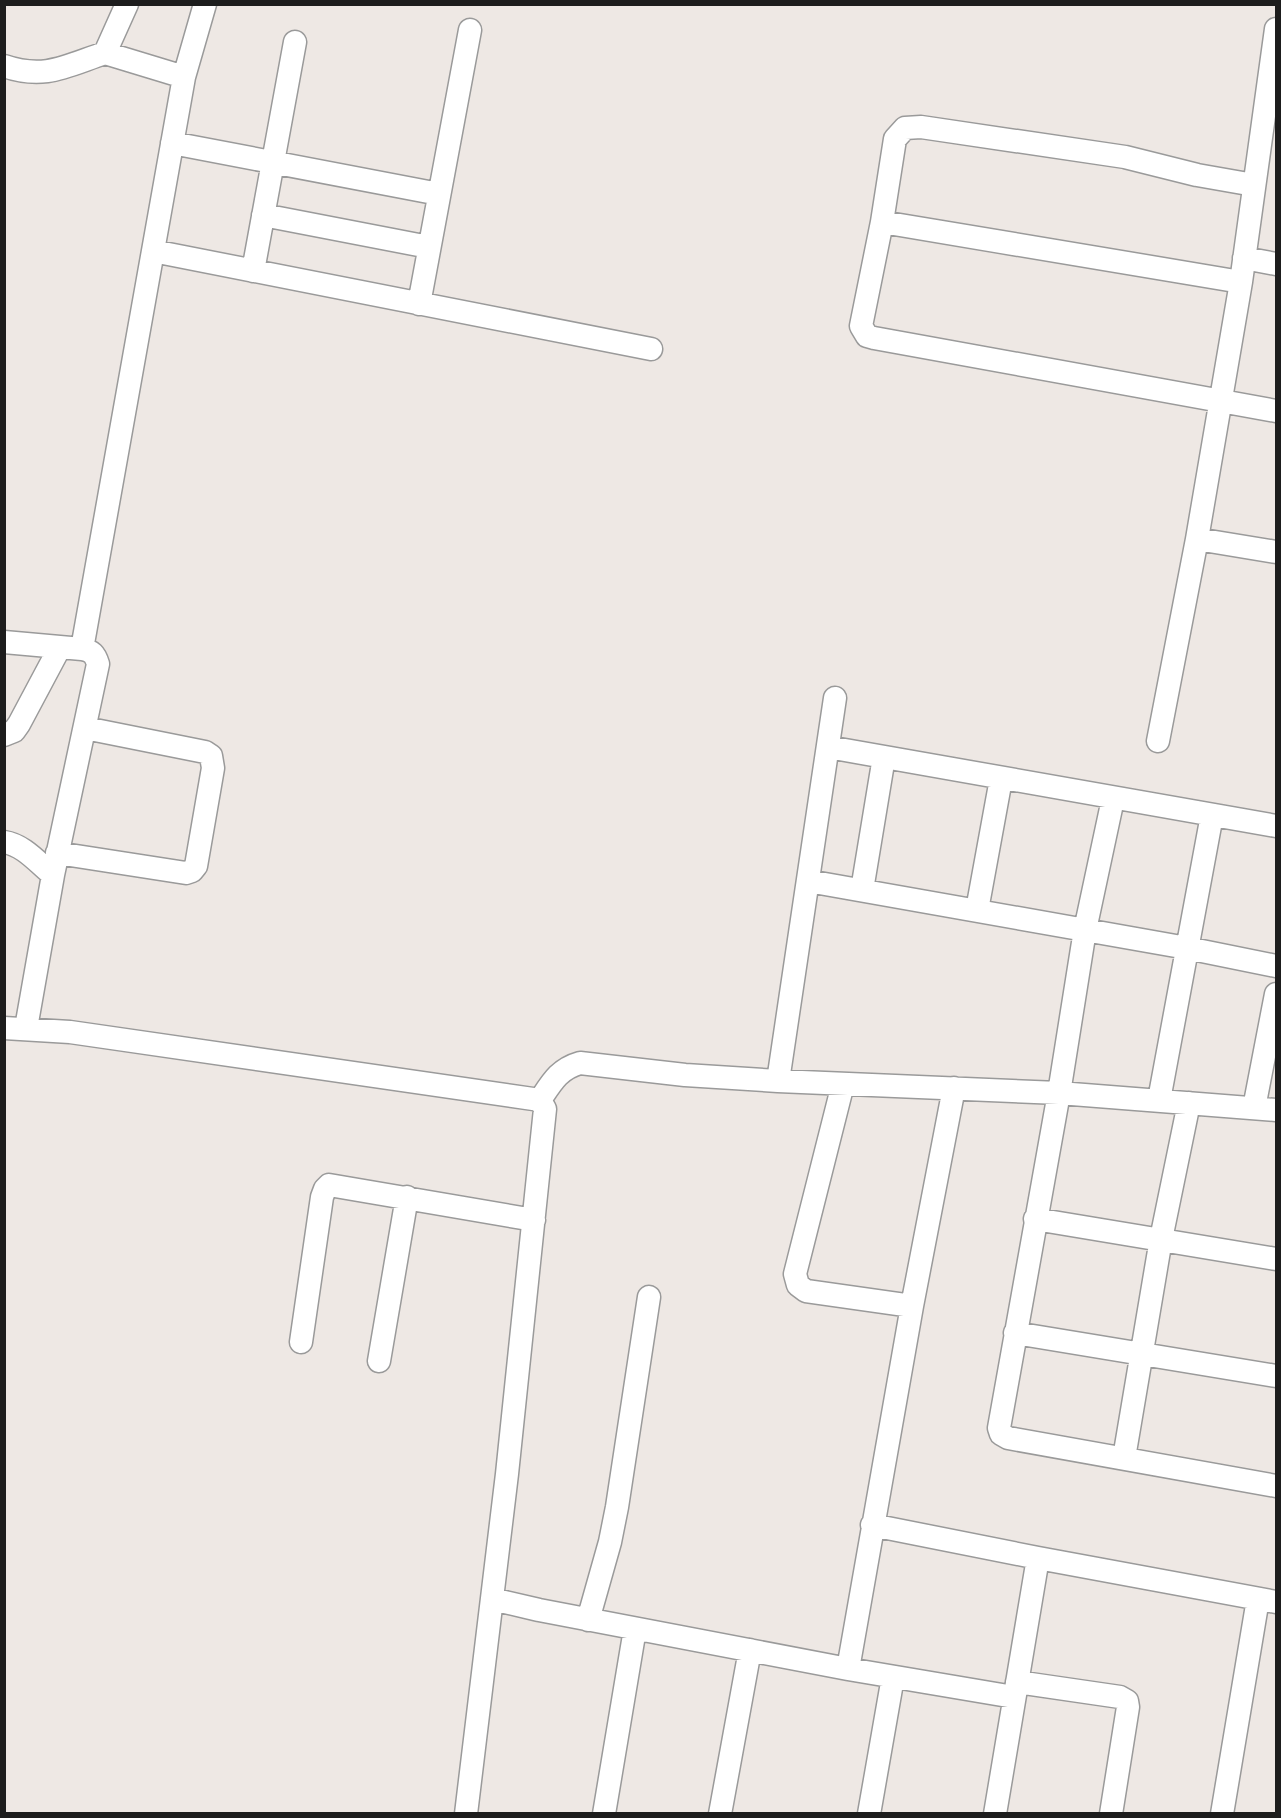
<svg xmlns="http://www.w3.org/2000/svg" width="1281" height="1818" viewBox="0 0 1281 1818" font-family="'Nunito Sans',sans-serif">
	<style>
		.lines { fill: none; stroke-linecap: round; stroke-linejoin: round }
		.minor-casing { stroke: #9a9a9a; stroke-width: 25 }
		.minor { stroke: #fff; stroke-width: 22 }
	</style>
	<rect width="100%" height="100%" fill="#eee8e4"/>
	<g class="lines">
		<defs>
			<path id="minor" d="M4,66C45,80 66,66 105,53
				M184,77L205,4
				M172,143L439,194
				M1254,185L1197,175L1125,157L921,127L905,128L895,139L882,222L861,326L867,336L874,338L1276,411
				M263,215L429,247
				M882,222L1241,282
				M153,251L651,349
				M1244,258L1276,264
				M253,271L295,42
				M419,304L470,30
				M1197,539L1276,552
				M4,642L82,649C92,651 95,654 98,664L53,875L26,1028
				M82,649L184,77L105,53L127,4
				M4,735L14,731L19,724L60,647
				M1158,741L1197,539L1241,282L1276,29
				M828,747L1276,826
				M1113,799L1085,930L1059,1093L999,1428L1001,1434L1008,1438L1276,1486
				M4,842C24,845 38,863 53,875
				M57,853L186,873L192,871L196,866L213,768L211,756L205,752L85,728
				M808,881L1187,948L1276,966
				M862,890L884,757
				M977,910L1001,779
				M4,1028L70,1032L540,1100
				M778,1081L835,698
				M843,1084L795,1274L798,1285L806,1291L912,1306
				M540,1100C552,1082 559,1069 580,1063L685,1075L778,1081L1059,1093L1276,1110
				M1159,1100L1212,815
				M1254,1108L1276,994
				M1035,1219L1276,1259
				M1015,1333L1276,1376
				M301,1342L322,1197L325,1189L329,1185L534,1220
				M379,1361L407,1197
				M1124,1458L1161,1239L1189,1103
				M872,1525L1038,1558L1276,1602
				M492,1599L539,1610L848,1669L1014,1697
				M588,1620L610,1542L617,1507L649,1297
				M848,1669L912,1306L954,1088
				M1017,1682L1120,1697L1127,1701L1128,1707L1111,1814
				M466,1814L507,1474L545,1109L540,1100
				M604,1814L635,1629
				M720,1814L750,1650
				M869,1814L893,1677
				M995,1814L1038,1558
				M1222,1814L1258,1599"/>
		</defs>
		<use href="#minor" class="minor-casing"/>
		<use href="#minor" class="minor"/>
	</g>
	<rect width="1281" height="1818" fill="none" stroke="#1d1d1d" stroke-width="12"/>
</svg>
